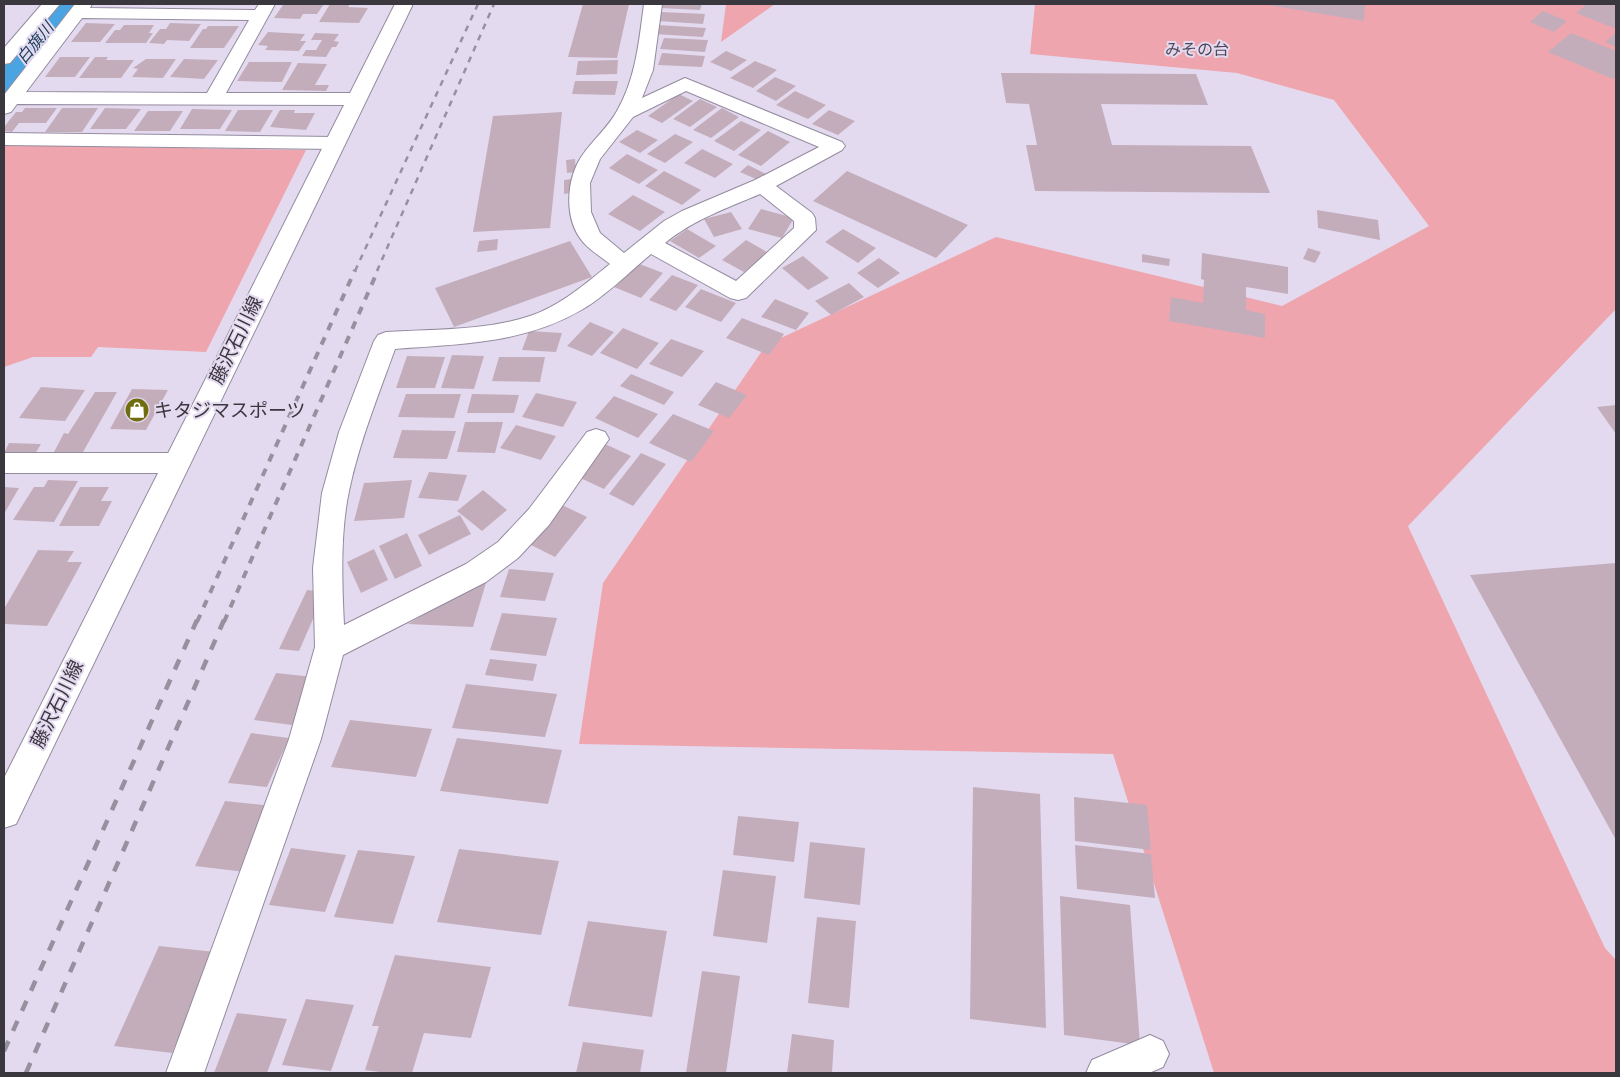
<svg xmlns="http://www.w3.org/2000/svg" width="1620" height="1077" viewBox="0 0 1620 1077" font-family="'Zilla Slab','Noto Sans JP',serif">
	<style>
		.green { fill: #efa5ae }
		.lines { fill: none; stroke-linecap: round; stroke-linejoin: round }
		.river { fill: #4ba4e2; fill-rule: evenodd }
		.building { fill: #c3adbb }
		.minor-casing { stroke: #948b9f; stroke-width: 2 }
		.tertiary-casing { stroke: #948b9f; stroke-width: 2 }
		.minor { fill: #fff; fill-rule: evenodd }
		.tertiary { fill: #fff; fill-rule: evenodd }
		.rail-far2 { stroke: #97909f; stroke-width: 2.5; stroke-dasharray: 6 6; stroke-linecap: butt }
		.rail-far1 { stroke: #97909f; stroke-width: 4; stroke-dasharray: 8 8; stroke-linecap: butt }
		.rail { stroke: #97909f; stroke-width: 4.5; stroke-dasharray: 11 11; stroke-linecap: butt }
		.labels { text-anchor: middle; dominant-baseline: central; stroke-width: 4; stroke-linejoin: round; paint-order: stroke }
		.far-water-label { font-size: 16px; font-style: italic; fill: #1b405a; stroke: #e4daf0 }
		.far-neighbourhood-label { font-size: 16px; fill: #4f4658; stroke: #e4daf0 }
		.street-label { font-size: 19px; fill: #3b373f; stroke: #e4daf0 }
		.poi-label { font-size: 19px; fill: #3b373f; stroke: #e4daf0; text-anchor: start }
	</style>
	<rect width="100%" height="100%" fill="#e4daf0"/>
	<path class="green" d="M726,4H775L721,42Z
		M1035,4H1616V309L1408,526L1605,948L1616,960V1073H1214L1113,754L579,744L603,583L766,345L996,237L1282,306L1429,226L1334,100L1237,73L1030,54Z
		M4,145L306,150L206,352L98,347L91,357H33L4,367Z"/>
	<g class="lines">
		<path class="river" d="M44,4H89L21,93L4,97V53Z"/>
	</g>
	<path class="building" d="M293,4H324L317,14H303L300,19L274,18L283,5Z
		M330,4H350L348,7L368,8L359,23L319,22Z
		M583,4H629L617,58L568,57Z
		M661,4H702L700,10L660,8Z
		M1269,4H1365L1364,21L1269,5Z
		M1587,4H1616V25L1614,28L1576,13Z
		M1543,11L1567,21L1554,32L1530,22Z
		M661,12L705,14L703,24L658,21Z
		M86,23L115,24L100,42H71Z
		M170,23L201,24L189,41L167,40L164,44L149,43L160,29H166Z
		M124,25H154L149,33H153L146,43H105L115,30H120Z
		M658,25L706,28L703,37L654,34Z
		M208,26H239L224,48H190L203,29H206Z
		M268,32L305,34L300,41H306L299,51L265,50L268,46L258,45Z
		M315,33L339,34L334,41L339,42L336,47H332L326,57L302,56L306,50H316L322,40H311Z
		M1571,33L1616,51V77L1613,79L1548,52Z
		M1616,33V47L1605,42Z
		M664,38L708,40L705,52L660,49Z
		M726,51L747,60L731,71L710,62Z
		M662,53L705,56L702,67L658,65Z
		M60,57H90L75,77H45Z
		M95,57H108L106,60H134L121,78H79Z
		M146,59H176L163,78L132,77L138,69L133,68Z
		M184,59L218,60L204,79L170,77Z
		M618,60L617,74L576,75L578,61Z
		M755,61L777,70L753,88L730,78Z
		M249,62H292L282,82L237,81Z
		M298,63L327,64L315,85H329L326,91L282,90Z
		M1001,73L1196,74L1208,105L1101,104L1112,145L1251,146L1270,193L1035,191L1026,145H1037L1029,104L1006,103Z
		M775,77L796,86L776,101L756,91Z
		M575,81H618L615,95L572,94Z
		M795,91L826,105L808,119L776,105Z
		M679,94L693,101L662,123L648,116Z
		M700,99L717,107L690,127L673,119Z
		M25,108H57L46,123H19L12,132L4,131V127L16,112H22Z
		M62,108H98L82,132H45Z
		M105,108L141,109L126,129H90Z
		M722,108L739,117L711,138L693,130Z
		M192,109L232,110L220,129H180Z
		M238,110H273L260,132L225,131Z
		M280,110H295L294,113H315L306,130L270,127Z
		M829,110L855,121L838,135L812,124Z
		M148,111H183L170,131H134Z
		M562,112L550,228L473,232L493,116Z
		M741,121L761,130L734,151L714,141Z
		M637,130L658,140L640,153L619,142Z
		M768,131L790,142L761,166L738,155Z
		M675,134L693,142L665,163L647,154Z
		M702,149L733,164L715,178L684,163Z
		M627,154L658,170L639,184L609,168Z
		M575,159L576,172L567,173L566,160Z
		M748,165L766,174L758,180L740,172Z
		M664,171L701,190L682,205L645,186Z
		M847,171L968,225L936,258L813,201Z
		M572,179L571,193L564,194V180Z
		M633,195L665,212L640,231L608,214Z
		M761,209L794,218L782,238L748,229Z
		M1317,210L1378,220L1380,240L1318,228Z
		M731,212L742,229L714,237L704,219Z
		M687,229L716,246L699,258L670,241Z
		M843,229L876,248L858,263L825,242Z
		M498,239L497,250L477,252L479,241Z
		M746,240L767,252L744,272L722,260Z
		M570,241L592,277L454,327L435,288Z
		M1308,248L1321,252L1315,263L1303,259Z
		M1202,253L1288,267V294L1246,287V310L1265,314V338L1169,321L1171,297L1203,303L1204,280L1201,279Z
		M1142,254L1170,259L1169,266L1142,262Z
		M803,256L829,278L808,290L782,268Z
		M879,258L900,273L878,288L857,273Z
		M637,263L663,273L641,298L614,287Z
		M672,275L698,285L676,311L649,300Z
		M849,283L864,297L831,315L815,301Z
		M701,289L736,303L721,322L685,307Z
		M775,299L809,313L796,330L761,317Z
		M742,318L784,334L769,355L726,338Z
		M590,322L614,332L592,356L567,346Z
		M623,328L659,343L637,369L600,353Z
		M529,331L562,333L556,352L522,350Z
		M671,339L704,351L682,377L649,364Z
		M452,355L484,356L474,389L441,388Z
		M407,356L445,357L435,388H396Z
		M499,357H545L540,382L492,381Z
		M631,374L674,392L664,405L620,386Z
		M716,382L747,395L729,418L698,405Z
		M41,387L85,390L65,421L19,418Z
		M132,389L168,390L146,430L110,429Z
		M95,392H117L83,452H54L64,433L68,434Z
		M536,393L577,402L563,427L522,417Z
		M406,394H461L454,418L398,417Z
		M472,394L519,395L514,413H467Z
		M614,396L658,414L638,438L595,418Z
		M1616,405V434L1597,407Z
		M673,414L714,431L691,462L649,443Z
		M465,422H503L495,453L457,452Z
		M516,425L556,436L541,460L500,448Z
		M402,430L456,431L447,459L393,458Z
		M9,443L41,444L35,454L4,453Z
		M603,443L631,456L604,489L576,476Z
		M641,453L666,464L633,506L609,494Z
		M429,472L467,475L458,501L418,498Z
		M48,480L78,481L54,522L13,520L34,487H44Z
		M412,480L404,518L354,521L364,483Z
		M4,487L19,488L4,514Z
		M80,487H109L101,501H112L99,526H59Z
		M483,490L507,510L482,531L457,511Z
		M560,504L587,517L555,557L527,543Z
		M460,515L471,534L429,555L418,535Z
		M407,533L422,566L395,579L379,546Z
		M374,549L388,580L361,593L347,562Z
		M38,550L74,551L67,562H82L47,626L4,624V609Z
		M1616,563V840L1470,575Z
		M509,569L554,573L545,601L500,597Z
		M488,576L473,627L408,624Z
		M307,590L325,592L299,651L279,649Z
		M502,613L557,618L546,656L490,650Z
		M490,659L537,664L533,681L485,675Z
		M276,673L313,677L292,725L254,720Z
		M466,684L557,694L545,737L452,728Z
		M350,720L432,729L416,777L331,767Z
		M251,733L289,738L267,787L228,783Z
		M457,738L562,750L548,804L440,791Z
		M973,787L1040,794L1046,1028L970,1019Z
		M1074,797L1147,805L1151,850L1075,841Z
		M225,801L273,806L245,872L195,866Z
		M738,816L799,822L794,862L733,855Z
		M810,842L865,848L860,905L804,898Z
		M1075,845L1151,854L1155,898L1077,889Z
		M291,848L346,855L325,912L269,905Z
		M459,849L559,861L541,935L437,922Z
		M358,850L415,856L393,924L334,917Z
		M723,870L776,876L767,943L713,936Z
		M1060,896L1130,905L1140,1045L1064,1035Z
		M817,917L856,921L849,1008L808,1003Z
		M588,921L667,931L652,1017L568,1006Z
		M159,946L215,952L172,1053L114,1046Z
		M395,955L491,967L471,1038L424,1033L412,1073H387L365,1070L379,1026H372Z
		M702,971L740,976L726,1073H686Z
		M306,999L354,1005L331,1071L282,1065Z
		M237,1013L287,1019L267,1073H214Z
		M792,1034L834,1040L832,1073H787Z
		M583,1042L644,1050L640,1073H576Z"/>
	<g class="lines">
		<defs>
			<path id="minor" d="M42,4H60L10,63L4,64V48Z
				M75,4H92L90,8L255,10L259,4H275L226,93H356L363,95L366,99L363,103L356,105L17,104L11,112L4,114V95ZM82,18L249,20L207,93L26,92Z
				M644,4H662L653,70L642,98L685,78L842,142L845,146L842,150L776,186L812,213L815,218L816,230L746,298L738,300L730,298L651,254C631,271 604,297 583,309C524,344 461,344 395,349C378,396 359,443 349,491C340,533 342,583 344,625L466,564L498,542L529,509L587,432L596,429L605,432L609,439L549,525L518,558L486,582L343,655L321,739L204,1073H166L289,739L315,647L313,568L322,493L339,432L374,341L378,335L386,332C433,329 485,331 530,316C560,306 585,284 610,264C601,257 590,250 583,242C563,219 566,176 584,153C594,139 609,126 617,111C636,78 639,41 644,4ZM686,91L819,147L755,180L682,211L664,221L624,253L600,233L591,212L590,183L600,159L633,117ZM760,194L794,221V228L736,281L665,243C693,220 727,208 760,194Z
				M4,133L334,137L341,139L344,143L341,147L334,149L4,145Z
				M4,453H176L185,456L189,463L185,470L176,473H4Z
				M1150,1035L1163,1041L1169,1054L1163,1067L1149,1073H1086L1092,1060Z"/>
			<path id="tertiary" d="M395,4H413L16,824L4,828V778Z"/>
		</defs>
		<use href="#minor" class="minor-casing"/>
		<use href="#tertiary" class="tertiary-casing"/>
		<use href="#minor" class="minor"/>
		<use href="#tertiary" class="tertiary"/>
		<path class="rail-far2" d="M355,271L478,4
			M377,271L494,4"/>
		<path class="rail-far1" d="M197,622L355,270
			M224,622L378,270"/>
		<path class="rail" d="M4,1051L197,620
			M26,1073L224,620"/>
	</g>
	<defs>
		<symbol id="shop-disc" viewBox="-11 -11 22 22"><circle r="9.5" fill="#706d0d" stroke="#e4daf0"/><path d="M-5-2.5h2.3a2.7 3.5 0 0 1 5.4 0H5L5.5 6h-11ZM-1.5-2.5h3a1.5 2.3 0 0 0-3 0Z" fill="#fff"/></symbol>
	</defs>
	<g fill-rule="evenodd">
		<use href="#shop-disc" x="123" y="396" width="28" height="28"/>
	</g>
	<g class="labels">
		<g class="far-water-label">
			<text transform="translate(35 43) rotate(-51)">白旗川</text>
		</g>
		<g class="far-neighbourhood-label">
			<text x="1197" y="49">みその台</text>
		</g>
		<g class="street-label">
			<text transform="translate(236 340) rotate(-64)">藤沢石川線</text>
			<text transform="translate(57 704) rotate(-64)">藤沢石川線</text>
		</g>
		<g class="poi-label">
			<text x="154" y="410">キタジマスポーツ</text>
		</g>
	</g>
	<rect width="1620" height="1077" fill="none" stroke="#3b373f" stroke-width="10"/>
</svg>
